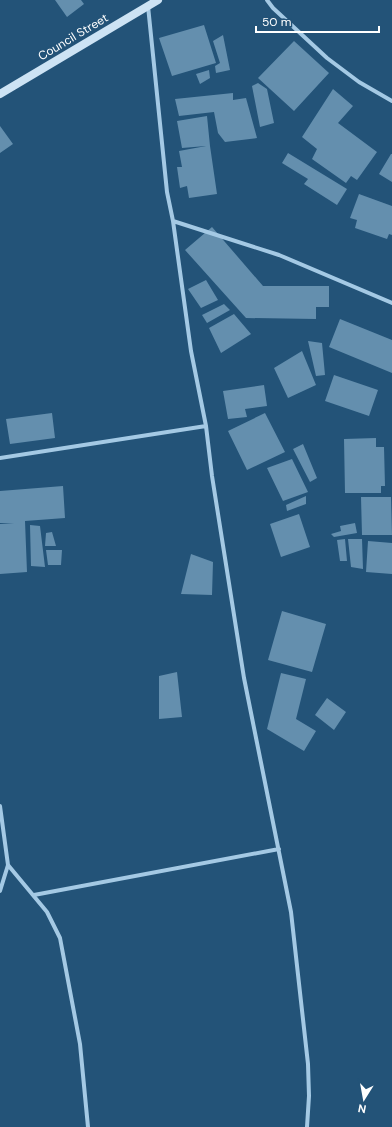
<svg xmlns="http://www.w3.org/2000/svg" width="392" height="1127" viewBox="0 0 392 1127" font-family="'DM Sans',sans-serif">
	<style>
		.building { fill: #648fae }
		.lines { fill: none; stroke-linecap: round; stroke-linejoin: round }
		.street { stroke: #a4c9e4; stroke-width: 4 }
		.secondary { stroke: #cde3f4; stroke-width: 8 }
		.labels { text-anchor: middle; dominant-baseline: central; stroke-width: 4; stroke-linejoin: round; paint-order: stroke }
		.street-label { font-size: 12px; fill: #fff; stroke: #235378 }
	</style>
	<rect width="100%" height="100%" fill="#235378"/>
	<path class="building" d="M55,0H81L84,4L67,17Z
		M204,25L216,63L172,76L159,38Z
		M223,35L230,70L216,73L215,66L220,63L213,41Z
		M294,41L329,73L294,111L258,78Z
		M209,70L210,78L200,84L196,74Z
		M258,83L267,89L274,123L260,127L252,86Z
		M333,89L353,106L338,123L377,152L357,180L351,176L346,183L312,159L317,149L302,137Z
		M233,93V100L246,98L257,138L225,142L218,133L214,112L179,116L175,99Z
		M207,116L210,146L217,194L189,198L187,186L180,188L177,167H182L179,151L206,146L182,148L177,121Z
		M0,126L13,144L0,153Z
		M288,153L347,189L337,205L304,184L308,179L282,163Z
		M391,154H392V182L379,174Z
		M359,194L392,206V235L389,234L387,239L355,228L357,220L350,218Z
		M212,227L263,286H329V307H316V319L246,318L185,250Z
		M206,280L218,300L201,308L188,289Z
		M224,304L230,310L207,323L202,315Z
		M234,314L251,334L221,353L209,328Z
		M340,319L392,340V373L329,347Z
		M308,341L322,343L325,375L316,376Z
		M302,351L316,385L288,398L274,368Z
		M334,375L378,390L369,416L325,401Z
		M264,385L267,406L245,409L247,417L228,419L223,391Z
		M52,413L55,438L10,444L6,419Z
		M265,413L285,452L247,470L228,431Z
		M376,438V447H384L385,486H381V493H345L344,439Z
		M303,444L317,478L310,482L293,449Z
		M292,459L308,492L283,501L267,468Z
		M63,486L65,518L25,521L27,572L0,574V524L14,523H0V491Z
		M306,496V504L287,511L286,505Z
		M361,497H391L392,535H362Z
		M299,514L310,547L281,557L270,524Z
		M355,523L357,533L334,537L331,534L341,531L340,526Z
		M30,525L40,526L45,567L31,566Z
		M52,532L56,546H45L46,533Z
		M345,539L347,561H340L337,540Z
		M348,539H362L363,569L351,567Z
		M368,541L392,543V574L366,572Z
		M46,550H62L61,565H48Z
		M191,554L213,562L212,595L181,594Z
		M282,611L326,624L312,672L268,660Z
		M177,672L182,717L159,719V676Z
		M281,673L306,679L296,719L316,731L304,751L267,729Z
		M327,698L346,712L334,730L315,715Z"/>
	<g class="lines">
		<path class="street" d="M267,0L273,8L327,58L359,82L392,101
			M148,6L167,192L173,221L191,351L206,426L212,476L244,678L291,912L308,1064L309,1096L307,1127
			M173,221L279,255L392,303
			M0,458L206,426
			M0,806L8,865L0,891
			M8,865L47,912L60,938L80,1044L88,1127
			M34,895L279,849"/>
		<path class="secondary" d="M0,94L158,0"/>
	</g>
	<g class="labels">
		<g class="street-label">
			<text transform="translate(73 37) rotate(-31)">Council Street</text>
		</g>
	</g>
	<g transform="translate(364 1099) rotate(191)" stroke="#235378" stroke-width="3" paint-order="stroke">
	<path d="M0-3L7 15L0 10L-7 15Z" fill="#ffffff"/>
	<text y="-6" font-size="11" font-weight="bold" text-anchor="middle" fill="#ffffff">N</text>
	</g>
	<path d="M256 26v6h123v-6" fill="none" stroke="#ffffff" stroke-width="2"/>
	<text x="262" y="26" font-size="12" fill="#ffffff" stroke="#235378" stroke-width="3" paint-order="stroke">50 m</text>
</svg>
